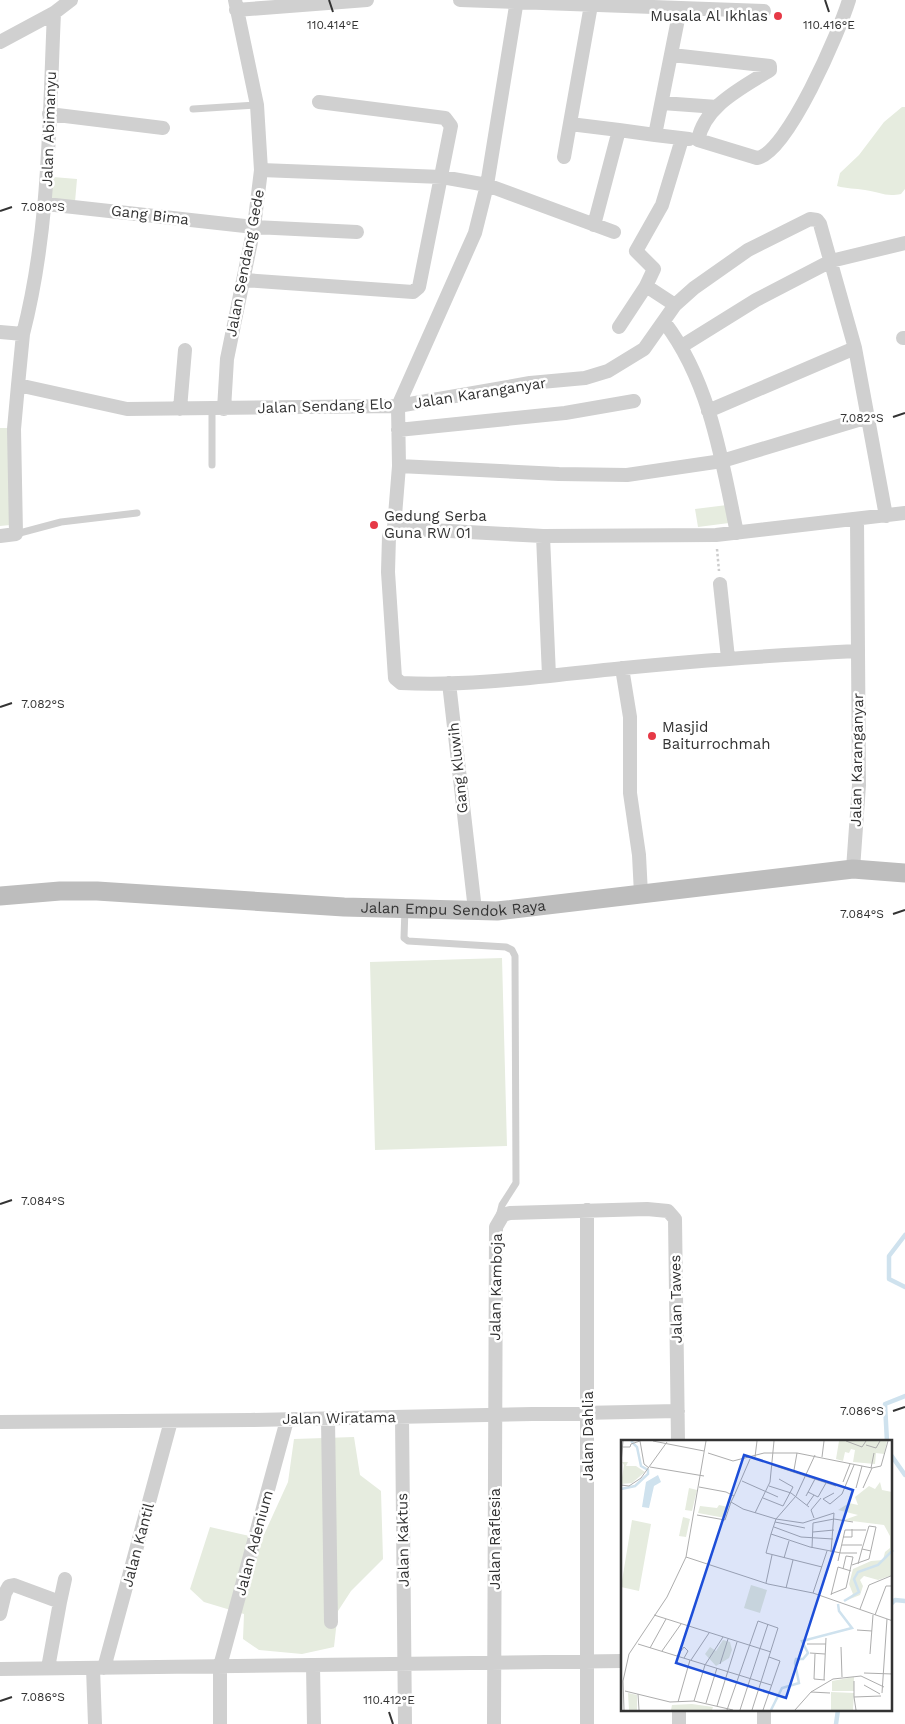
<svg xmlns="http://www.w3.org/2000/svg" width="905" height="1724" viewBox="0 0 905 1724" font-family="'Work Sans',sans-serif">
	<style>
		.green { fill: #e6ecdf }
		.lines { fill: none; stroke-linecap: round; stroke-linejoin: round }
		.stream { stroke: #cfe2ee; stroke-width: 4.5 }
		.path { stroke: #cdcdcd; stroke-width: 2.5; stroke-dasharray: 2.5 2.5; stroke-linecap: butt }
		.service { stroke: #d0d0d0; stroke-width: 7 }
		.minor { stroke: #d0d0d0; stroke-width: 14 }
		.secondary { stroke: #bdbdbd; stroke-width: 19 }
		.ticks { fill: none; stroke: #333; stroke-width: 2 }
		.poi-dot { fill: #e63946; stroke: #fff; stroke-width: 2 }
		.labels { text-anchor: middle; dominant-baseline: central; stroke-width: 5; stroke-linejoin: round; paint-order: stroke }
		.poi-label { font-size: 15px; fill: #333; stroke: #fff; text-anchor: start }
		.street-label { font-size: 15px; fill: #333; stroke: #fff }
		.inset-river { fill: none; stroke: #cfe2ee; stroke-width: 2.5 }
		.inset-road { fill: none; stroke: #adadad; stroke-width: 1 }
		.view { fill: #1d4ed8; fill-opacity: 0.15; stroke: #1d4ed8; stroke-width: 2.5 }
		.inset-edge { fill: none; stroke: #333; stroke-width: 2.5 }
		.ticks-label { font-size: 12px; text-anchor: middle; fill: #333; stroke: #fff; stroke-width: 5; stroke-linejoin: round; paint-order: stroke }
	</style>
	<rect width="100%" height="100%" fill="#fff"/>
	<path class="green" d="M902,107H905V189L901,194C885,197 880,192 865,190C855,188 847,189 837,186L840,173L859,155L884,122Z
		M53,177L77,179L75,202L50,200Z
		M0,428H8L10,525L0,526Z
		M727,505L729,523L698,527L695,509Z
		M502,958L507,1146L375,1150L370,962Z
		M354,1437L360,1475L381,1491L383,1559L351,1591L338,1611L334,1647L302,1654L259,1650L243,1639L244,1614L204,1602L190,1589L210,1527L262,1539L288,1482L294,1439Z"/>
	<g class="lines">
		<path class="stream" d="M905,1235L889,1256V1279L905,1287
			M887,1442L885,1404L905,1396
			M891,1455L905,1475
			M891,1604L895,1600L905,1601
			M836,1724L838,1710"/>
		<path class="path" d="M717,549L719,571"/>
		<path class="service" d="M193,109L257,105
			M212,409V465
			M16,534L61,522L137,513
			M405,908L404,938L408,941L506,947L512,950L515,956L516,1183L502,1205L499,1217"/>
		<path class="minor" d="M460,0L764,11
			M517,0L487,185L475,233L398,406L399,466L394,528L543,536L716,535L905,513
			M236,10L367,0
			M0,42L54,13L71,0
			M672,55L770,66V70C742,88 705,105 698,140L757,158C787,154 840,30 849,0
			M662,103L717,107
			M49,114L163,128
			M570,124L619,130L594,225
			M619,130L655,135L680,9
			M655,135L689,139
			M564,157L591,5
			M261,170L442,177L487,185L614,232
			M46,204L254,227L357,232
			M244,280L413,292L419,287L451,126L445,118L319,102
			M675,305L646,286L654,269L636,251L662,205L682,139
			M665,323C710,382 722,461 737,533
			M619,327L646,286
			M0,332L23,334L18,385L127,409L398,406L530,383L585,378L608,371L644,349L675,305L694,288L748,250L810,219L817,220L820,224L855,348L886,516
			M23,334C50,229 49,121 54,13
			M903,338H905
			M682,346L756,300L831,261L905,243
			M180,409L185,350
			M224,409L227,359L254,227L261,170L257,105L235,0
			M708,411L855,348
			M398,430L565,413L634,401
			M399,466L559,474L627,475L722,461L868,417
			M394,528L389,536L388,572L395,678L401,683C473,687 552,675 624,668C701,660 779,655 857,651
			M0,536L16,534L14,429L18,385
			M543,536L549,676
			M720,584L728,658
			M622,668L630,717V793L639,855L641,894
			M449,683L475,910
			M853,869L859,785L857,519
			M402,1417L405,1724
			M328,1419L331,1622
			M0,1422L250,1420L678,1411
			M60,1602L65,1579
			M0,1614L5,1593L9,1586L14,1585L60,1602L48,1668
			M313,1665L314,1724
			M93,1668L95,1724
			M104,1668L171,1421
			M0,1669L622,1661
			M679,1710V1724
			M220,1724V1666L287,1420
			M494,1724L496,1227L503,1215L510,1213L647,1209L668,1211L675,1219L678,1442
			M587,1724V1210
			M764,1724V1710"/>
		<path class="secondary" id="s1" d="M0,896L60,891H97L344,907L497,911L853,869L905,873"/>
	</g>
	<path class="ticks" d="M329,0L333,12M825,0L829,12M0,211L12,207M893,417L905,413M0,707L12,703M893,914L905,910M0,1204L12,1200M893,1411L905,1407M0,1701L12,1697M389,1712L393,1724"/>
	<g class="poi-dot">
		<circle cx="778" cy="16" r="5"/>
		<circle cx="374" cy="525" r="5"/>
		<circle cx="652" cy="736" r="5"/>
	</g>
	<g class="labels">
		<g class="poi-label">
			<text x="768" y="16" text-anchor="end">Musala Al Ikhlas</text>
			<text x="384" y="516">Gedung Serba<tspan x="384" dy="17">Guna RW 01</tspan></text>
			<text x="662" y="727">Masjid<tspan x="662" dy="17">Baiturrochmah</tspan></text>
		</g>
		<g class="street-label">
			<text transform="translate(49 129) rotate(-88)">Jalan Abimanyu</text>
			<text transform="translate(150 215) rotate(7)">Gang Bima</text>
			<text transform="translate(245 263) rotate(-79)">Jalan Sendang Gede</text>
			<text transform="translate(480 393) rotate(-9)">Jalan Karanganyar</text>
			<text transform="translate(325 406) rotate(-2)">Jalan Sendang Elo</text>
			<text transform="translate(857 760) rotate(-89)">Jalan Karanganyar</text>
			<text transform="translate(458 768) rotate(-96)">Gang Kluwih</text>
			<text stroke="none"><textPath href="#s1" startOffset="454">Jalan Empu Sendok Raya</textPath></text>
			<text transform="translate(496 1287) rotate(-89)">Jalan Kamboja</text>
			<text transform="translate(676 1299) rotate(-91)">Jalan Tawes</text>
			<text transform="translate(339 1418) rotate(-1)">Jalan Wiratama</text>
			<text transform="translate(588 1436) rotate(-90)">Jalan Dahlia</text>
			<text transform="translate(495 1539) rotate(-90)">Jalan Raflesia</text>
			<text transform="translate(403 1540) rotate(-91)">Jalan Kaktus</text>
			<text transform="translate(254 1543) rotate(-75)">Jalan Adenium</text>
			<text transform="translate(138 1545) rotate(-75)">Jalan Kantil</text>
		</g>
	</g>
	<g transform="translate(621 1440)">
		<rect width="271" height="271" fill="#fff"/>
		<path d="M218,1H266L263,14L255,13L254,24L232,22L234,10L230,9L228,13L224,12L222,21L215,19ZM1,22H7L5,26H15L24,32L11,43L0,44L3,25ZM259,42L261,50L271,52V135L257,140L243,136L239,140L242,146L239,155L224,161L232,154L228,144L232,129L250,121L262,120L264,112L269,108V96L263,85L223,80L237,75L217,70L228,63L237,65L234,57L248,46L254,49ZM68,48L76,50L71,71L64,70ZM98,65L107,67L104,78L77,73L79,66L96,68ZM62,77L69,79L65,97L58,96ZM11,80L30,84L18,151L0,147ZM130,145L146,150L139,173L123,168ZM102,200L109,202L111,210L108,218L95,226L84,214L89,207L95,211ZM233,237V251H211V241ZM210,252L233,253L232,270H210ZM7,253L16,255V270H8ZM71,264L92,267L91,270H50L51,265Z" fill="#e6ecdf"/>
		<path d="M37,35L40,42L33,46L28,68L21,67L25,42Z" fill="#cfe2ee"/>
		<path class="inset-river" d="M0,49L14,46L27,34V30L20,26L16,7L10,1M223,161L238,152L233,139L237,132L257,125L272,110M150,270L161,248L178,243L174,223L175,219H182L187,213L181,201L231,188L218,171L217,164"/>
		<path class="inset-road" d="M19,1L23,24L28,28M32,1L83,11M225,1L241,7L245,1M245,5L255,8L259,1M2,7H9L10,4L19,1M87,13L112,21L143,13H176L251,28L260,26M194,15L175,56L155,79L150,94L189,107L220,113H236M134,17L136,1M201,17L203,1M0,23L2,1M151,25L215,46M260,26L267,1M29,27L83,36M250,28L253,13M173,30L176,13M121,41L157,57M222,42L229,24M0,45L8,46L20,38L46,2M148,46L170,53L188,67M78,47L105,52L113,56L110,62L122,69L155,79L182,83L213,73L210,112M235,48L241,26M242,48L251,28M213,53L202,59L209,64L221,54L233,25M193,55L197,57L205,43M113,56L129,19M185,56L194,39M142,58L162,66L172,47L158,39M186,65L193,55L187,52M134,73L149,42L153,1M76,75L104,80L110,62M193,78L190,70L200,58M154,82L184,88M192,83L213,79L232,82M153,87L180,97L212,99M192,92L213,90M150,94L145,113L201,127M222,97H231V89M221,105H241M191,108L192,83M65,117L147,144L192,153L272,181M163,118L168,101M217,121L224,90H245M237,124L241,109L250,111M231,125L248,119L255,87L248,86L241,109M145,143L151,115M165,148L172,120M192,153L206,111M210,154L225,148L232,117L225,116L222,129M210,155L217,127L230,131M239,169L248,145L272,135M33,175L150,212M254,175L265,146H272M236,190L251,191M17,204L150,245M186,204H205M220,207L221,237M29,208L45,179M41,211L60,184M189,213L204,214M194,214L193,239L204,240M249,214L252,175M56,216L63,207L67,211L63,218M70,220L88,193M99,224L107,199M243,233L272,234M203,240L205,198M243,245L259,254M4,251L49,262L73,261L112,270M190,252L209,253M261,253L266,179M17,254L18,270M233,257V241M73,261L84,225L102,197M57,262L69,220M85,263L96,228M96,266L116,202M3,270L2,241L8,214L46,157L65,117L85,1M106,270L137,181L157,188L131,270M119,270L147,184M142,270L159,221L148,217M174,270L190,252L212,239L240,236L263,247M235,270L233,257L260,256"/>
		<path class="view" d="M123,15L232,50L165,258L55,223Z"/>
		<rect width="271" height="271" class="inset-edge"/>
	</g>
	<g class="ticks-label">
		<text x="333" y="29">110.414°E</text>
		<text x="829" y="29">110.416°E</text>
		<text x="43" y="211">7.080°S</text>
		<text x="862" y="422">7.082°S</text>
		<text x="43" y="708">7.082°S</text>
		<text x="862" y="918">7.084°S</text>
		<text x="43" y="1205">7.084°S</text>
		<text x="862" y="1415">7.086°S</text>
		<text x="43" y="1701">7.086°S</text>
		<text x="389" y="1704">110.412°E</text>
	</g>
</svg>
